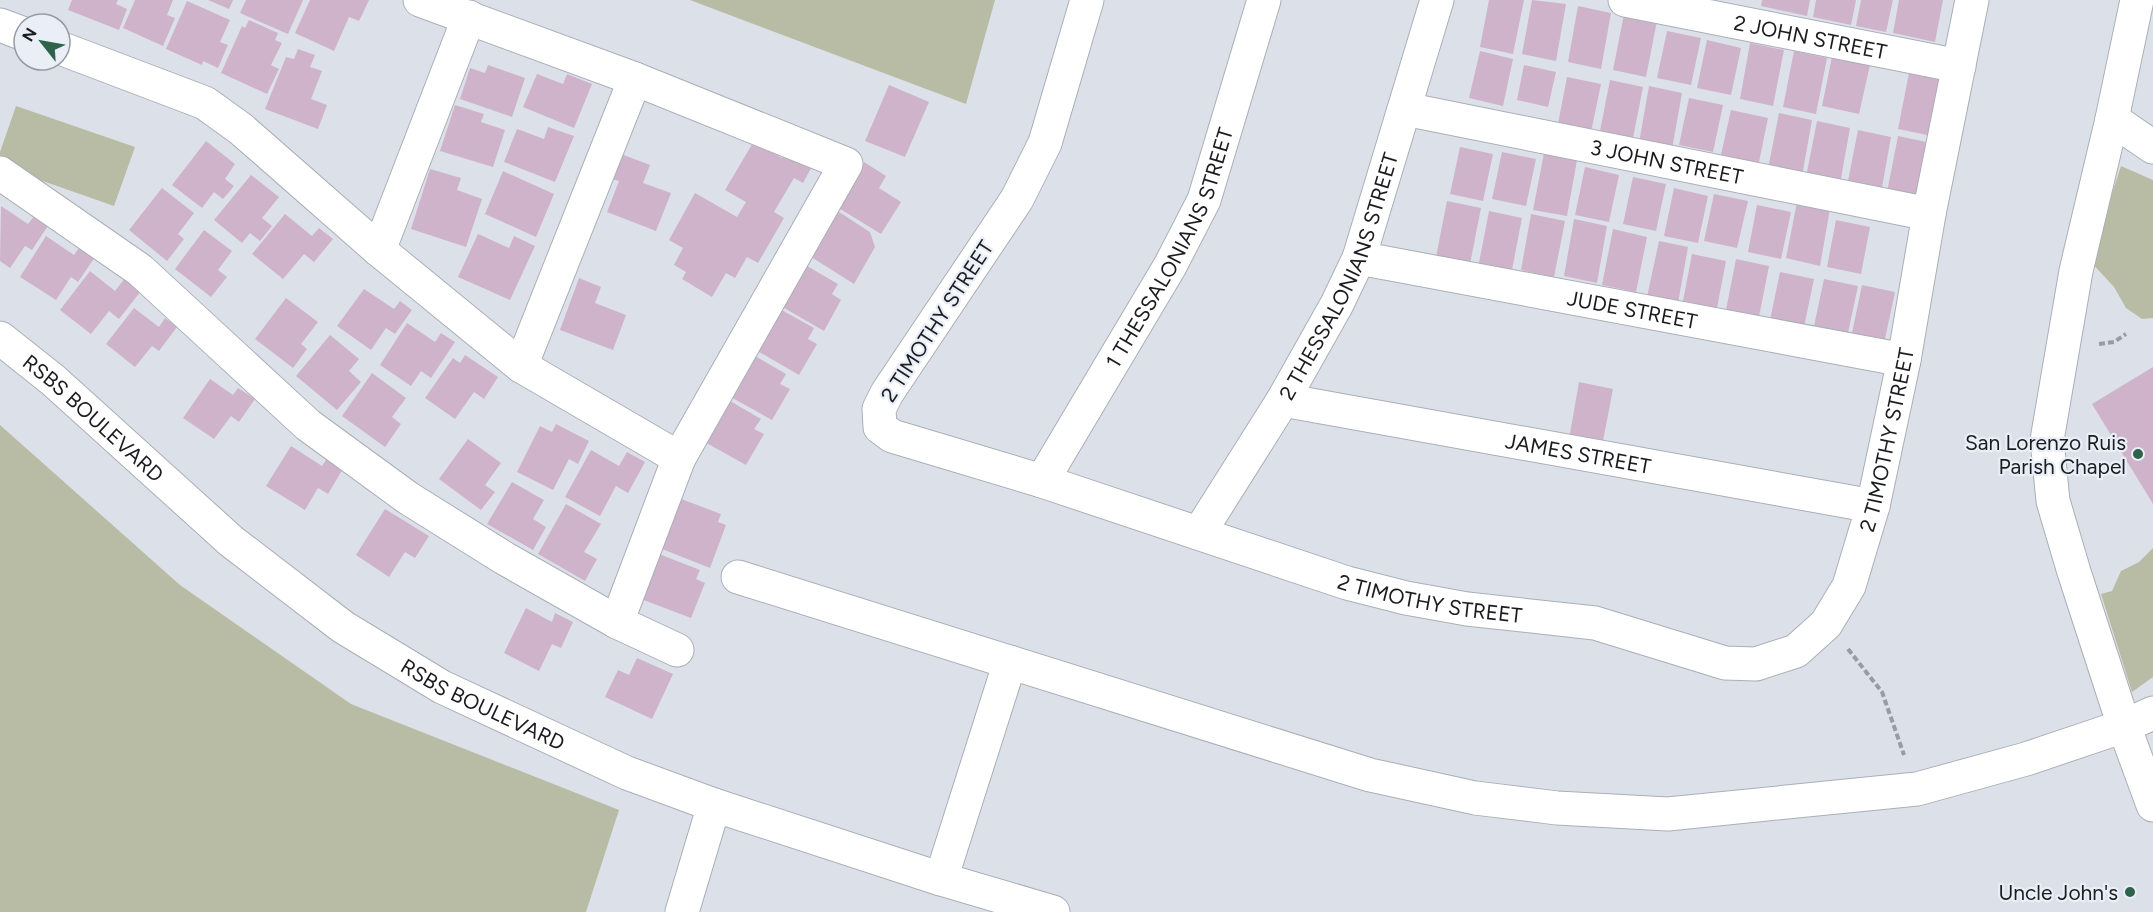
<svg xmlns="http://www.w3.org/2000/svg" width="2153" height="912" viewBox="0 0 2153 912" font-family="Figtree,sans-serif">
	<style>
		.green { fill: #b8bca4 }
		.building { fill: #cfb3ca }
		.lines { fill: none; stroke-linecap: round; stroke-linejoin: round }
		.minor-casing { stroke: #aaafb7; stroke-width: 35 }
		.path { stroke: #989ca2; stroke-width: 4; stroke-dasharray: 6 3; stroke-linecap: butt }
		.minor { stroke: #fff; stroke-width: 33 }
		.poi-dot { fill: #2d634a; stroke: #e9eef7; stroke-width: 2 }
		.labels { text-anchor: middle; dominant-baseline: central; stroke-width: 4.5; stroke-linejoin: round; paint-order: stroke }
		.street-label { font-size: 21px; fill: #1b1c1f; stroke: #e9eef7 }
		.poi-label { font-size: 21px; fill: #1b1c1f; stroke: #e9eef7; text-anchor: end }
	</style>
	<rect width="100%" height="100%" fill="#dce1e9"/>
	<path class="green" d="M690,0H995L966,104Z
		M16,106L135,147L114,206L0,166V152Z
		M2121,166L2153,180V318L2142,319L2126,308L2114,287L2090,261Z
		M0,425L180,585L351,704L619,810L586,912H0Z
		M2153,548V677L2132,692L2101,594L2112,591L2121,571L2139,562Z"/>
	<path class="building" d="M72,0H118L116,4L127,9L119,30L68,10Z
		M135,0H173L167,15L175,18L163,46L123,28Z
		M208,0H233L229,9Z
		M246,0H303L288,34L240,13Z
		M310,0H369L359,21L349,17L334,51L295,33Z
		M1489,0H1524L1513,54L1480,47Z
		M1532,0L1566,4L1556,61L1522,54Z
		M1762,0H1810L1807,16L1761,6Z
		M1816,0H1856L1851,25L1813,17Z
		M1861,0H1893L1886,32L1856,26Z
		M1899,0H1943L1935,42L1893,33Z
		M187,1L230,20L220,42L228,45L218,68L203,61L202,65L166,49Z
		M1578,6L1611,13L1601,69L1568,62Z
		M1624,14L1657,21L1646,77L1613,70Z
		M249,20L278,33L275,40L282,43L271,65L279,69L267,94L221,73L242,26L245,28Z
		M1667,31L1701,38L1691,85L1657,78Z
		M1707,40L1741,48L1731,95L1697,88Z
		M1750,43L1784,50L1773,106L1740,99Z
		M298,49L315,55L310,67L322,71L311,99L327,105L318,129L265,109L286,57L294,59Z
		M1480,51L1513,59L1503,106L1469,98Z
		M1794,51L1827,58L1816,114L1783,107Z
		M1832,57L1870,65L1859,114L1822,106Z
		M488,65L525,78L512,117L460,99L470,68L485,73Z
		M1524,65L1556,72L1548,107L1517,100Z
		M1909,73L1943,79L1932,136L1898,129Z
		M537,74L563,84L567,74L592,84L574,128L523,107Z
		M1567,77L1601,84L1591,132L1558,124Z
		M1610,80L1643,87L1632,143L1599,136Z
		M889,85L929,102L905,157L865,141Z
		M1649,86L1682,93L1672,149L1639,143Z
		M1689,98L1723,105L1713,152L1679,145Z
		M455,105L484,114L481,122L505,130L493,167L440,151Z
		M1731,110L1768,118L1758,167L1720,159Z
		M1779,113L1812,120L1802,176L1768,169Z
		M1817,121L1850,128L1840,184L1806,177Z
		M548,127L574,136L555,182L504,162L517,129L544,139Z
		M1858,130L1891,137L1881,193L1847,186Z
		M1898,136L1931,143L1920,198L1887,192Z
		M206,141L235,164L225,179L234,186L223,199L214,192L202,208L172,185Z
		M754,141L782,158L789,147L815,161L803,183L794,178L774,212L784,218L758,263L747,257L735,278L726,273L712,297L682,279L686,272L674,265L683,248L669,240L695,193L737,217L746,202L725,190Z
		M1460,147L1493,154L1483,201L1450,194Z
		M1502,152L1536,159L1526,206L1492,199Z
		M1544,153L1577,160L1567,216L1533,210Z
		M621,154L650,165L643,183L671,193L656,231L607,212L619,181L611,179Z
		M864,162L886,176L879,188L901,202L881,234L837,207Z
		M1585,167L1619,175L1609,222L1575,215Z
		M430,169L461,178L457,190L482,199L466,247L411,229Z
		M503,171L554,194L536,237L485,214Z
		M251,175L279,197L262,218L272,226L260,241L250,233L242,243L214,220Z
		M1633,177L1666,184L1656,231L1623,224Z
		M162,188L194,213L178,234L184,239L167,261L129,230Z
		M1674,188L1708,196L1698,243L1664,236Z
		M1714,194L1748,201L1737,248L1704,241Z
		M1447,201L1481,208L1470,264L1436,257Z
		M1797,202L1830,209L1820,266L1786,258Z
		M1757,205L1791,212L1781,259L1748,252Z
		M1,206L28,224L35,215L49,224L32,250L25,246L10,268L0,261Z
		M836,210L870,232L875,247L854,284L808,255Z
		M1489,211L1522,218L1511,275L1478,268Z
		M285,214L312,236L319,228L333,239L314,262L304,254L283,279L252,254Z
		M1531,214L1565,221L1554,277L1521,270Z
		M1574,219L1607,226L1597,283L1564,276Z
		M1836,220L1870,227L1861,274L1827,267Z
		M1613,229L1647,237L1636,292L1602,285Z
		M204,230L232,251L218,270L227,277L211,297L175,269Z
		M478,234L509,248L514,236L535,246L510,300L458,277Z
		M46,236L74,255L81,245L97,254L78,282L71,277L56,300L20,277Z
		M1659,241L1688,247L1678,303L1647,297Z
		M1692,254L1726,261L1717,308L1683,301Z
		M1736,259L1769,266L1758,322L1725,315Z
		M802,263L838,284L832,294L841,300L824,331L779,305Z
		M90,271L115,291L125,278L141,291L119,319L109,311L91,334L60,310Z
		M1780,272L1814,279L1804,327L1770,320Z
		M579,278L601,287L595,303L626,315L613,350L560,330Z
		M1824,279L1858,286L1848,333L1814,326Z
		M1862,285L1895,292L1885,339L1852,333Z
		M364,289L394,309L400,301L412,310L395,334L386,328L371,350L337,326Z
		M286,298L318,322L301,344L307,349L293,368L255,339Z
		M134,308L159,327L165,318L177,327L159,351L152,346L135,367L106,344Z
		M778,308L814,328L808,339L817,344L799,375L754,349Z
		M407,323L435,342L441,333L455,342L431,378L421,371L411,386L380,365Z
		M330,335L359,359L349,371L361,382L337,410L296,376Z
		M750,353L786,374L780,384L790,389L772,420L727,395Z
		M465,355L498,377L484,399L474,392L455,419L425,398L453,358L460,363Z
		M2153,367V504L2092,404Z
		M372,373L406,398L392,417L401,424L385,447L342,416Z
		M210,379L233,395L238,388L255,399L239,422L231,416L214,439L183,418Z
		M1579,382L1613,389L1602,446L1569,439Z
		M725,398L761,419L754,429L764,434L746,465L701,440Z
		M556,424L589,441L578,464L569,459L553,490L517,472L540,426L552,432Z
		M468,439L501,463L485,485L495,492L481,510L439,479Z
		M291,446L322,466L328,457L344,467L328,494L318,488L305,510L266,486Z
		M591,450L619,466L627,452L645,462L628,493L616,486L600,516L565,497Z
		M512,482L544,500L533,519L546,527L533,550L487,524Z
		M676,497L721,514L718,522L726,525L710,568L657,547Z
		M566,504L601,524L584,552L597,559L585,581L538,554Z
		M385,509L429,536L415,558L405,552L389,577L356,555Z
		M659,554L700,570L696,579L705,583L691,618L641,599Z
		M526,608L552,622L555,613L573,622L561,648L552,644L539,671L504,653Z
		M637,658L673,674L652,719L605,697L618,670L629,675Z"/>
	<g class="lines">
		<defs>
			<g id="minor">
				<path d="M420,0L635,79L846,164L679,458L617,622"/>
				<path id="s1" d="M1087,0L1045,143L1017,199L887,393L879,409L880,427L892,436L1042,481L1347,583L1406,598L1467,609L1595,623L1725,663L1756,664L1796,651L1826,624L1849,586L1873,506L1904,360L1929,214L1972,0"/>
				<path id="s2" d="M1625,0L1959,66"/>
				<path d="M2137,0L2112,119L2076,271L2047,440L2053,501L2074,572L2124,726L2153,805"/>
				<path d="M0,25L24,34"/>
				<path d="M60,48L205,103L241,129L379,250L521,366L679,458"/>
				<path id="s3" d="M1405,109L1929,214"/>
				<path d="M2112,119L2153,147"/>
				<path d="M0,173L140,270L308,425L408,498L504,558L617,622L677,650"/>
				<path d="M379,250L469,17"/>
				<path id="s4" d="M1359,258L1904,360"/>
				<path id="s5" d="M0,338L53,380L231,541L343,627L442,687L627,773L714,805L941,879L1053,912"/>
				<path d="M521,366L635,79"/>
				<path id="s6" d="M1283,400L1873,506"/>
				<path id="s7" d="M1042,481L1170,266L1204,200L1264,0"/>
				<path id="s8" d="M1199,533L1283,400L1337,304L1359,258L1437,0"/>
				<path d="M738,577L1370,775L1475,798L1557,808L1668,814L1917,789L2026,759L2124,726L2153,713"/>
				<path d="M941,879L1010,662"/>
				<path d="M682,912L714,805"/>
			</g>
		</defs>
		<use href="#minor" class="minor-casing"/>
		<path class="path" d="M2099,344L2114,342L2126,334
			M1848,649L1882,692L1904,755"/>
		<use href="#minor" class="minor"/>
	</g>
	<g class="poi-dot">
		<circle cx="2138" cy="454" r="6"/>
		<circle cx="2130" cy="892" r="6"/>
	</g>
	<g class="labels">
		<g class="street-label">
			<text stroke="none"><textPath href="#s2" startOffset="189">2 JOHN STREET</textPath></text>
			<text stroke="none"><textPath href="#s3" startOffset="267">3 JOHN STREET</textPath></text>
			<text stroke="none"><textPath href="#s7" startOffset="267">1 THESSALONIANS STREET</textPath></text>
			<text stroke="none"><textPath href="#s8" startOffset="294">2 THESSALONIANS STREET</textPath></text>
			<text stroke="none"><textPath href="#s4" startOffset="278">JUDE STREET</textPath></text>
			<text transform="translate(937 321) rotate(-57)">2 TIMOTHY STREET</text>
			<text stroke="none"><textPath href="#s5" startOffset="123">RSBS BOULEVARD</textPath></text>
			<text stroke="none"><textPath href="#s1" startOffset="1671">2 TIMOTHY STREET</textPath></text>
			<text stroke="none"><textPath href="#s6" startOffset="300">JAMES STREET</textPath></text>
			<text stroke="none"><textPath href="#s1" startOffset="1059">2 TIMOTHY STREET</textPath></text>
			<text stroke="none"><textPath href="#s5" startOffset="609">RSBS BOULEVARD</textPath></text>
		</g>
		<g class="poi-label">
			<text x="2126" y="442">San Lorenzo Ruis<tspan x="2126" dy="24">Parish Chapel</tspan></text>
			<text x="2118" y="892">Uncle John's</text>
		</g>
	</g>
	<g transform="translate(42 42) rotate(301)"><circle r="28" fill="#e9eef7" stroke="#979aa1" stroke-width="1.5"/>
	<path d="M0-4.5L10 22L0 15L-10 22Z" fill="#2d634a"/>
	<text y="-9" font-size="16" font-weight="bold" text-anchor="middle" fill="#1b1c1f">N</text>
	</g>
</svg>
